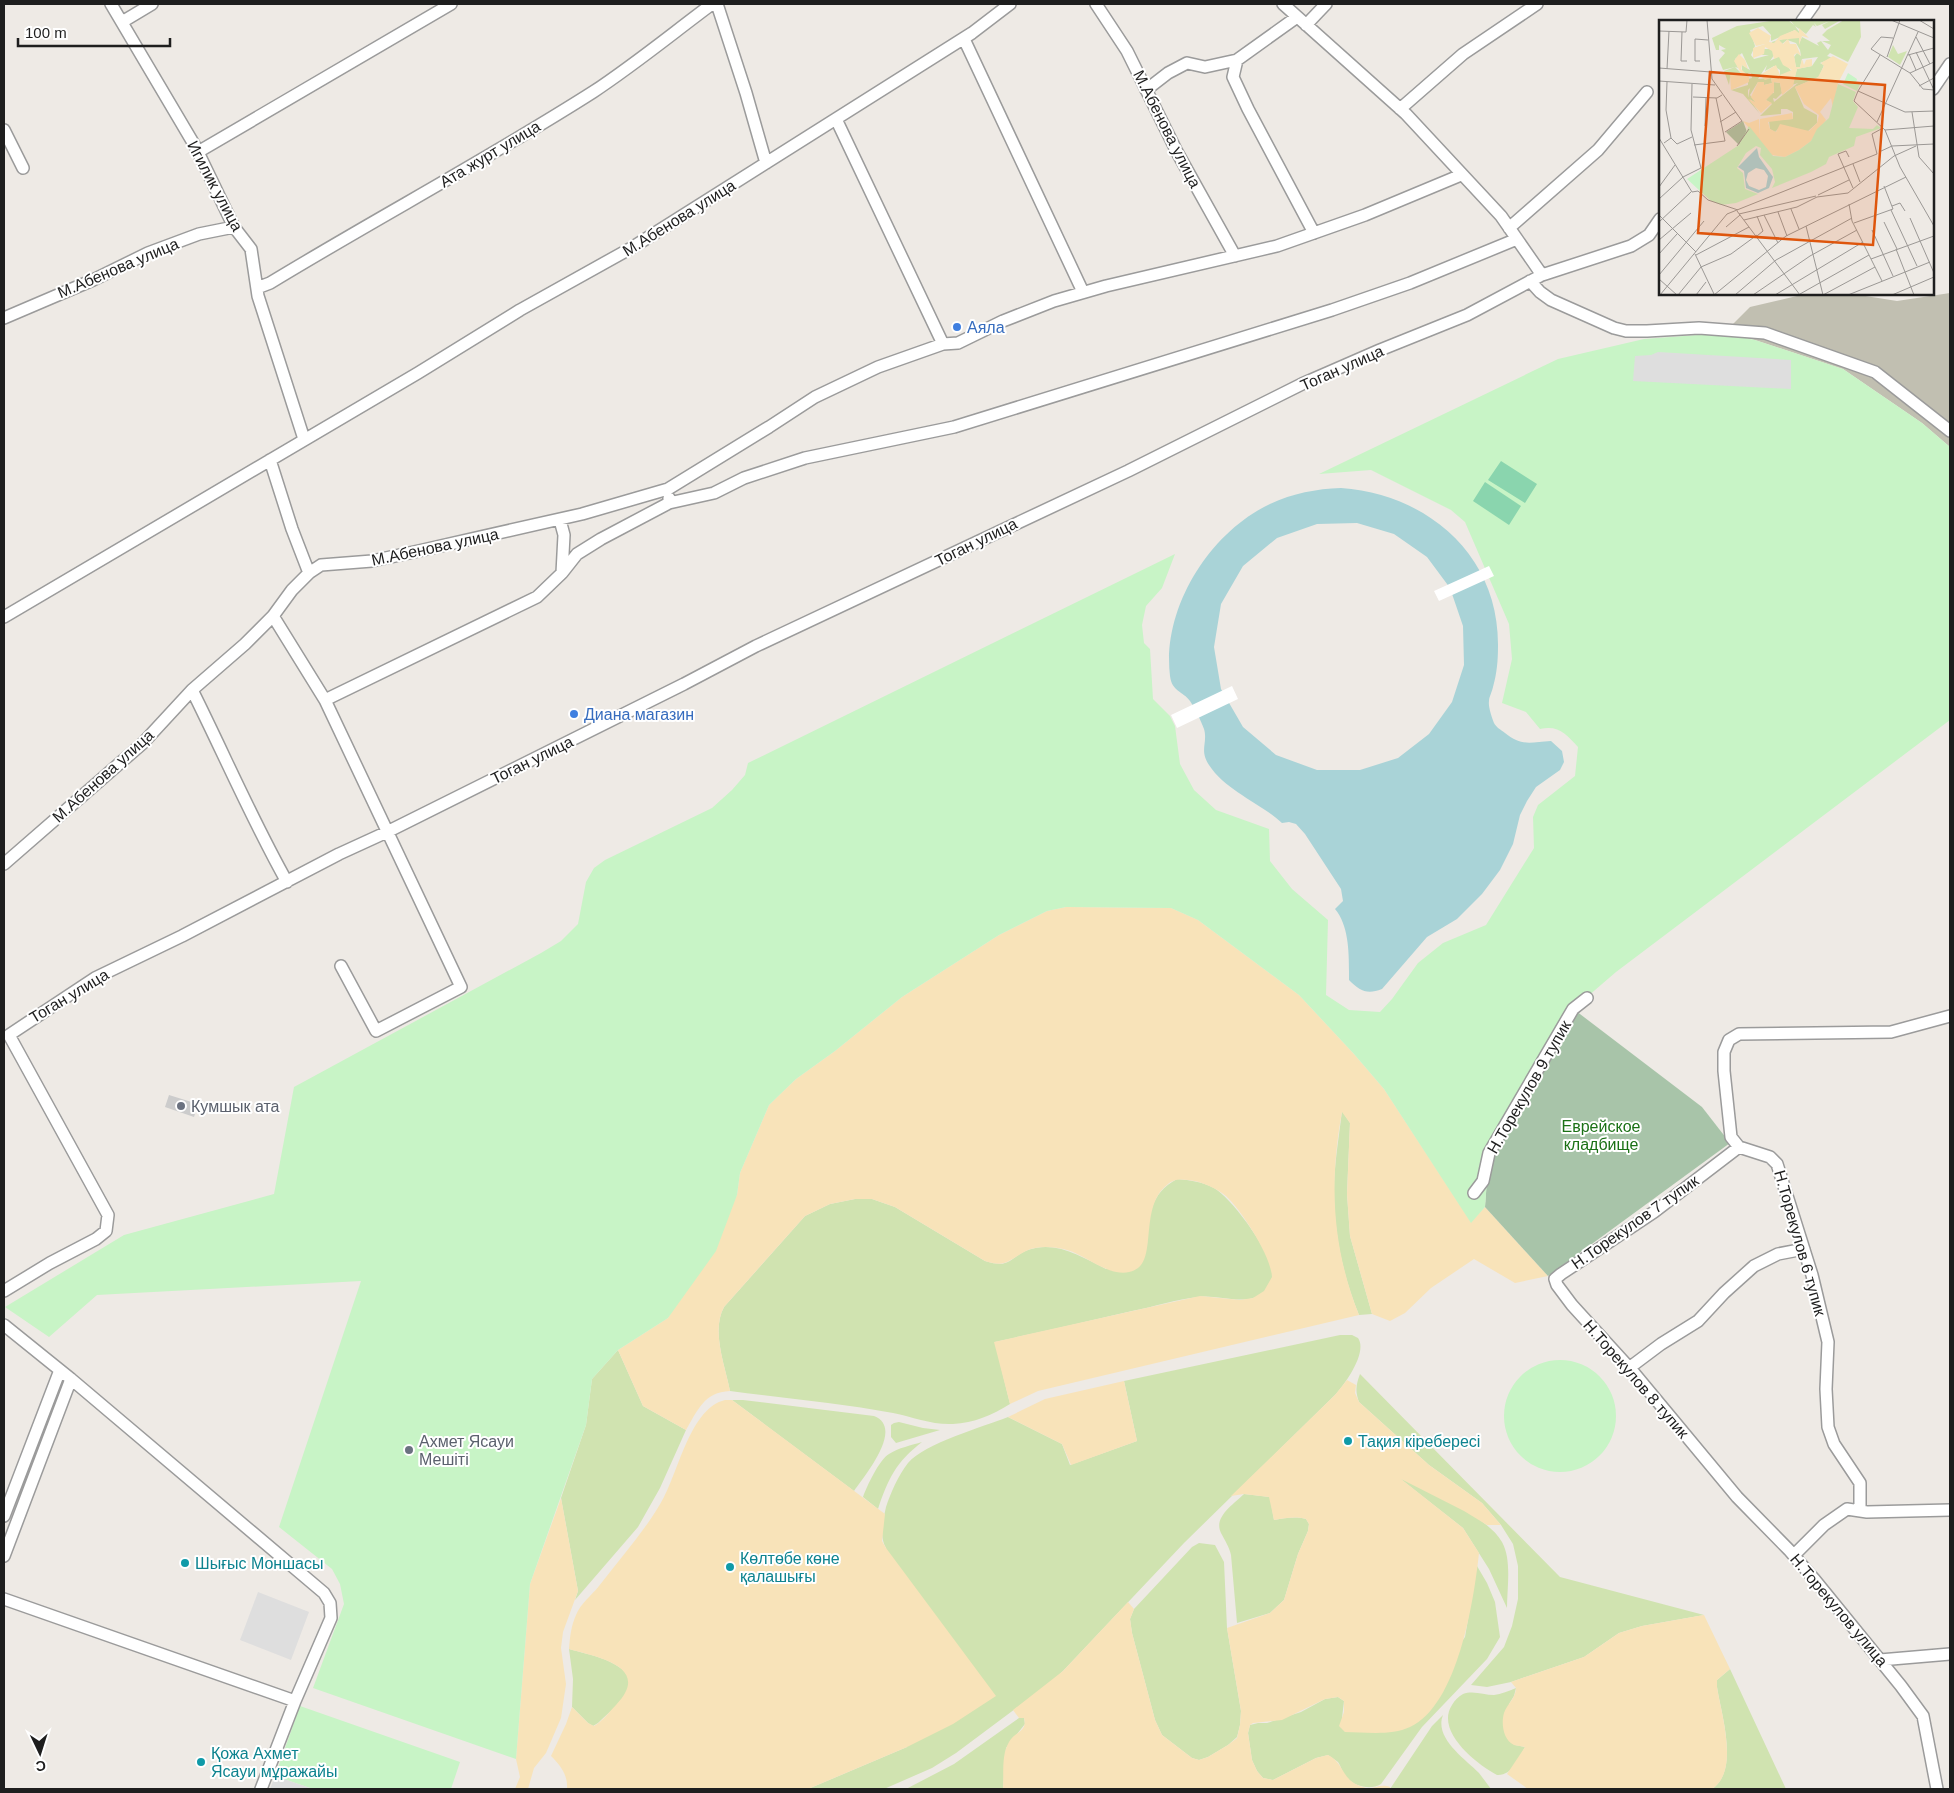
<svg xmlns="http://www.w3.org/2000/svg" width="1954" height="1793" viewBox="0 0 1954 1793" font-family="Helvetica,sans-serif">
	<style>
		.religious { fill: #ccc }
		.construction { fill: #c1bfb1 }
		.grass { fill: #d0e3b0 }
		.sand { fill: #f8e3b9 }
		.cemetery { fill: #a8c4a9 }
		.park { fill: #c8f4c6 }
		.pitch { fill: #8ad5ae }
		.parking { fill: #dedede }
		.water { fill: #a9d3d7; fill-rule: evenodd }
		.pier { fill: #fff }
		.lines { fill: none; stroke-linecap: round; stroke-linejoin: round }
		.minor-casing { stroke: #9b9b9b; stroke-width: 14 }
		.minor { stroke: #fff; stroke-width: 11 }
		.shop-dot { fill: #3f7fe0; stroke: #fff; stroke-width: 2 }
		.worship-dot { fill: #6b7280; stroke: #fff; stroke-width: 2 }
		.culture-dot { fill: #0f9aa8; stroke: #fff; stroke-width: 2 }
		.labels { text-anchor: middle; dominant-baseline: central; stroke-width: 4; stroke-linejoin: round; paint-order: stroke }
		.street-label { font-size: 16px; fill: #1e1e1e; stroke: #fff }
		.shop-label { font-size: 16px; fill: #366cbe; stroke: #fff; text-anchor: start }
		.worship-label { font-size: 16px; fill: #5b616d; stroke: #fff; text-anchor: start }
		.park-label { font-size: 16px; fill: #1b7116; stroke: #fff }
		.culture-label { font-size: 16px; fill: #0d838f; stroke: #fff; text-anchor: start }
		.inset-road { fill: none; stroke: #9b9895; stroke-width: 1 }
		.view { fill: #de560d; fill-opacity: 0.15; stroke: #de560d; stroke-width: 2.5 }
		.inset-edge { fill: none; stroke: #1e1e1e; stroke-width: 2.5 }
	</style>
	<rect width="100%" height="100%" fill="#eeeae5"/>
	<path class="religious" d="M169,1095L198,1104L194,1117L165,1107Z"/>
	<path class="construction" d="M1950,293V447L1922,423L1843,369L1755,340L1724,333L1750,307L1797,296L1853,294L1897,301Z"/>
	<path class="grass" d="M1342,1111L1350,1123L1347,1194L1350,1236L1372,1314L1359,1315C1343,1276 1334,1234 1334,1191C1334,1165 1339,1137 1342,1111Z
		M1177,1179C1190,1180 1203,1182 1214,1188C1232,1198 1276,1257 1272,1278C1271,1282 1268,1288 1265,1291C1248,1308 1219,1294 1199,1297C1176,1299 1154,1307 1132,1311C1086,1322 1040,1332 995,1342L1010,1404C992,1415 974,1423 953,1424C932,1425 913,1417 893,1413C840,1403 784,1398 730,1391C725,1365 711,1331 724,1307L805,1216L830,1204L855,1199H872L895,1207L985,1261C1011,1269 1008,1258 1028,1250C1056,1240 1082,1257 1106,1269L1147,1246C1149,1217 1149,1194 1177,1179Z
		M1340,1335H1352L1358,1338C1368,1352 1345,1384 1335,1395L1184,1543L1063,1671L1051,1682L956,1753L932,1768L884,1789H808L907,1747L886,1548C879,1536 883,1521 886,1507C891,1492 898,1476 908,1463C925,1443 983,1427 1008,1417L1062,1444L1070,1465L1137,1441L1124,1381Z
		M618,1350L643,1406L686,1430L660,1488L638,1527L575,1600L578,1591L561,1498L586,1425L592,1379Z
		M1360,1374L1560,1577L1704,1615L1642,1626L1619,1633L1584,1657L1511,1682L1487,1687L1471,1685L1504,1647L1512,1626L1518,1599V1566L1513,1544L1501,1525L1482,1503L1429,1465L1359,1402C1355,1391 1356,1385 1360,1374Z
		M732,1400H743L874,1416C905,1428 864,1476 854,1491Z
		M899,1422L923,1428L940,1430L896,1443L891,1437V1425L894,1423Z
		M922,1442C896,1462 888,1479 878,1509L863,1497C867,1486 879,1460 889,1454C898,1448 912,1445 922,1442Z
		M1398,1477C1426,1491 1487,1515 1502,1542C1512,1560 1507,1588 1507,1608L1489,1569L1463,1528Z
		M1244,1494L1270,1497L1274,1520C1286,1518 1295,1516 1306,1519L1309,1524L1308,1531L1298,1554L1284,1600L1270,1613L1237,1623L1231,1555C1229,1546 1225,1541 1221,1533C1213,1517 1234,1504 1244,1494Z
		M1199,1543L1215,1545L1224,1562L1227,1628L1241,1711L1240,1725L1237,1737L1228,1745L1208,1757L1199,1760L1192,1758L1162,1735L1155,1720L1132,1633L1130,1619L1134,1609L1192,1547Z
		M1477,1566L1487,1583L1495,1602L1500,1637L1487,1659L1422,1727L1381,1784C1370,1791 1353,1786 1345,1776C1342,1772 1341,1766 1338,1762C1335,1760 1331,1757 1328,1755L1316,1758L1273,1780L1263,1778L1257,1771L1252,1760L1248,1733L1250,1725L1258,1723H1267L1301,1712L1325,1699L1338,1697L1344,1701L1342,1718L1345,1732L1396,1731L1465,1637Z
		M569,1649C590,1655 648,1665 623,1698C616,1707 606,1715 598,1723L593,1726L588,1723L572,1707L573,1679Z
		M1730,1669L1786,1789H1712C1740,1770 1721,1714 1717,1687V1680Z
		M1516,1688L1514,1696L1509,1704L1515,1745L1525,1747C1519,1758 1512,1776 1497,1775C1476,1764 1435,1731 1452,1705C1455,1700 1458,1697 1463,1694C1473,1690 1484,1695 1494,1695C1501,1694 1509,1691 1516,1688Z
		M1443,1715C1434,1738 1464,1758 1479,1773C1483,1778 1487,1784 1491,1789H1390L1432,1726Z
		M1019,1718H1024L1025,1724L1006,1748L1003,1789H906L954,1764Z"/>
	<path class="sand" d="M1066,907L1171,908L1198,920L1299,995L1354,1054L1384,1089L1471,1222L1485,1207L1548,1276L1515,1283L1474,1259L1431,1288L1405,1313L1390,1321L1372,1314L1350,1236L1347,1194L1350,1123L1342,1112C1329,1183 1332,1247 1359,1315L1038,1391L1010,1404L994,1342L1200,1296L1240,1300L1253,1298L1264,1291L1272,1277C1271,1256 1242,1211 1226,1196C1216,1188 1201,1181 1188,1180C1180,1179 1173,1179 1167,1185C1140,1206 1156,1255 1138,1268C1116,1284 1087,1255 1067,1250C1055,1247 1038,1245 1026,1251C1008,1260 1007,1268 985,1261L895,1207L872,1199H855L830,1204L805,1216L724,1307C711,1331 725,1365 730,1391C704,1392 698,1410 686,1430L643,1406L618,1350L668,1318L737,1195L740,1173L769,1105L796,1079L835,1051L902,997L999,935L1047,911Z
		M1347,1380L1356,1385L1355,1393L1359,1402L1429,1465L1482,1503L1501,1525H1487L1464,1511L1401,1479L1463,1528L1479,1553C1474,1600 1458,1705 1410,1727C1391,1736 1365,1732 1345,1732L1339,1726L1344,1712V1701L1338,1697L1325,1699L1282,1720L1253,1723L1250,1725L1248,1733L1252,1760L1257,1771L1263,1778L1273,1780L1316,1758L1328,1755C1344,1762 1341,1781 1363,1787C1374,1791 1378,1783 1390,1787V1789H1003C1004,1775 1001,1755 1009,1742C1014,1732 1028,1732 1024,1718H1019L1013,1710L1063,1671L1128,1602L1134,1609L1130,1619L1132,1633L1155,1720L1162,1735L1192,1758L1199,1760L1208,1757L1228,1745L1237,1738L1240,1725L1241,1711L1227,1628L1270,1613L1284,1600L1298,1554L1308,1531L1309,1524L1306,1519C1295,1516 1286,1518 1274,1520L1269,1497L1244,1494L1231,1496L1335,1395Z
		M1124,1381L1137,1441L1071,1465L1062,1444L1008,1417L1045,1399Z
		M725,1400H732L885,1514L882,1541L886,1548L996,1696L953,1724L907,1747L808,1789H567C568,1775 561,1766 551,1756L566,1724L572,1707L588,1723L594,1726C603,1721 609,1712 616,1705C653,1666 596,1657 569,1649C570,1637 571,1626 576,1615C581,1603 591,1596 599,1586C621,1557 647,1529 664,1497C679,1469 691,1408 725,1400Z
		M561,1498L578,1591L563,1632L561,1648L566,1684L561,1718L546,1753L534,1768L528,1789H515L520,1777L516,1759L530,1584Z
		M1704,1615L1730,1669L1717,1680V1687C1721,1714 1740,1771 1712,1789H1528L1507,1774L1525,1747C1522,1746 1517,1746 1514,1745C1503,1740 1501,1723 1504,1713C1507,1704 1516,1698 1516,1688L1511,1682L1584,1657L1619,1633L1642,1626Z"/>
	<path class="cemetery" d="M1576,1011L1702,1107L1730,1143L1548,1276L1485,1207L1488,1164Z"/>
	<path class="park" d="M1724,333L1755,340L1843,369L1922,423L1950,447V720L1616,972L1573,1009L1489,1153L1485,1207L1471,1223L1384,1089L1354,1054L1299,995L1198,920L1171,908L1066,907L1047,911L999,935L902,997L835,1051L796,1079L769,1105L740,1173L737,1195L716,1251L668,1318L618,1350L592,1379L586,1425L530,1584L516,1759L313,1688L344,1604L340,1584L332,1569L279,1527L361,1281L97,1295L49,1337L5,1307L124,1235L274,1194L294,1087L541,953L561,941L578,924L586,882L594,868L605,860L712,808L732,790L745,775L748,763L1175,554L1162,588L1146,606L1142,625L1144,643L1150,649L1153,699L1170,716L1175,726L1180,764L1194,790L1216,810L1269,829L1270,861L1292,889L1328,920L1326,995L1349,1010L1380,1012L1392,999L1418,963L1443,943L1486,925L1534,848L1533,817L1538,805L1575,776L1578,747C1566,734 1559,725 1540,729L1526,712L1502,703L1512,659L1509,624L1465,522L1451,510L1371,470L1319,474L1558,359L1644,339Z
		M1504 1416a56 56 0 1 1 112 0a56 56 0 1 1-112 0Z
		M300,1706L460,1762L451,1789H313L275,1776Z"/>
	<path class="pitch" d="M1501,461L1537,484L1525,503L1488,480Z
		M1485,482L1521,506L1509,525L1473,501Z"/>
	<path class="parking" d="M1658,352L1791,360V389L1633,381L1635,356L1651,355Z
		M258,1592L309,1612L291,1660L240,1640Z
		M275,1776L313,1789H270Z"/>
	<path class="water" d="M1341,488C1427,494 1499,555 1498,646C1498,660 1497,673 1493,687C1492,692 1489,697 1489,701C1488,707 1492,718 1494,723C1496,727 1501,730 1505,733C1522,747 1531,742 1551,741L1562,751L1564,762L1560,770L1536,787L1527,801L1520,815L1513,844L1500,870L1482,894L1457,919L1427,937L1382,989C1367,995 1360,991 1349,980C1349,957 1350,927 1335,909L1343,901L1341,889L1305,834L1296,824L1289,822L1282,823C1259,802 1226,791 1209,765C1199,750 1208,743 1204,729C1201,721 1195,708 1190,701C1183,691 1172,692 1170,676C1162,610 1207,537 1264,507C1289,494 1314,489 1341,488ZM1357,523L1394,534L1427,557L1450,588L1463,626L1464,665L1452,702L1429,734L1398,758L1360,770H1317L1276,755L1243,727L1221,689L1214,647L1221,604L1243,566L1277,538L1317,524Z"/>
	<path class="pier" d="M1489,566L1494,576L1439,601L1434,591Z
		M1232,686L1238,699L1177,728L1171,715Z"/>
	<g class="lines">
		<defs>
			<path id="minor" d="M111,4L195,146L234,227L251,249L258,296L304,439
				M717,4L746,93L766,163
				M1096,4L1127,51L1177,152L1235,256
				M1283,4L1406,114L1501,216L1542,275
				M1297,17L1237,60L1233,77L1248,109L1314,233
				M1802,21L1814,4
				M122,22L152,4
				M1306,25L1326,4
				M964,39L1083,292
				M1933,89L1950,64
				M1146,90L1168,73L1187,63L1205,67L1237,60
				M1400,109L1463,54L1537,4
				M836,119L943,344
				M4,130L23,168
				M198,152L451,4
				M1509,228L1598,150L1647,92
				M1530,281L1540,292L1551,300L1614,328L1626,331H1647L1699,328L1765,333L1875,372L1950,431
				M257,288L270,283C377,218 488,159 593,92C634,65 673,33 712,4
				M4,318L93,280L148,253L199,234L234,227
				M270,460L292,529L309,573
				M669,503L714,493L744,478L805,458L954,427L1332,310L1410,283L1517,239
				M560,520L564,535L562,573
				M273,616L325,700L461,987L376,1031L341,966
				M4,617L418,373L520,310L633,247L972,33L1010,4
				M192,690C224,754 252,820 287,882
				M325,700L537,597L562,573L577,554L601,539L669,503V498
				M4,864L143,743L192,690L245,644L273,616L292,590L309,573L321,565L372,561L423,550L582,514L668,489L769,427L815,397L878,367L943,344L958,343L1003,321L1054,301L1106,286L1277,246L1365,215L1461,175
				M1739,1147L1654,1212L1561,1274L1555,1279L1557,1285L1572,1305L1634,1373L1737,1497L1789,1550L1814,1579L1901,1686L1923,1716L1937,1789
				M1474,1193L1483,1181L1489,1153L1573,1009L1587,998
				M4,1291L50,1263L96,1239L106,1231L108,1215L9,1035L95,978L182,936L339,854L387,832L684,684L756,646L1128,471L1302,384L1380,350L1467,315L1542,275L1631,246L1649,235L1660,219
				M4,1325L71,1379L324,1593L330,1603L331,1618L295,1701
				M1629,1368L1661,1344L1698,1321L1724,1293L1754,1266L1778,1254L1804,1249
				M1860,1511V1483L1834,1444L1828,1427L1826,1389L1828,1342L1812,1275L1777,1164L1770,1157L1739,1147L1731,1137L1724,1071V1052L1729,1040L1739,1034L1891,1032L1950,1016
				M4,1516L60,1370
				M1794,1555L1824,1525L1847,1509L1867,1512L1950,1510
				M4,1556L71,1379
				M4,1599L295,1701L261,1789
				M1880,1660L1950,1654"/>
		</defs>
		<use href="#minor" class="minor-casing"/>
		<use href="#minor" class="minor"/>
	</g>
	<g class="shop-dot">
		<circle cx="957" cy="327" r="5"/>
		<circle cx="574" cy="714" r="5"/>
	</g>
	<g class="worship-dot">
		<circle cx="181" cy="1106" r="5"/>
		<circle cx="409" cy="1450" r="5"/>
	</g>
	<g class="culture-dot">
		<circle cx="1348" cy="1441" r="5"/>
		<circle cx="185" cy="1563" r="5"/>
		<circle cx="730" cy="1567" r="5"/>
		<circle cx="201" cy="1762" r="5"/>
	</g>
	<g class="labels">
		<g class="street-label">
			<text transform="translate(1167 129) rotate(63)">М.Абенова улица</text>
			<text transform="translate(490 154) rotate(-31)">Ата журт улица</text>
			<text transform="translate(215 186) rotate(62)">Игилик улица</text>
			<text transform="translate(679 218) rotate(-32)">М.Абенова улица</text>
			<text transform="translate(118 268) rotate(-23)">М.Абенова улица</text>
			<text transform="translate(1342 368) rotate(-24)">Тоган улица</text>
			<text transform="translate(976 542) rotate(-26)">Тоган улица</text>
			<text transform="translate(435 547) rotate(-12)">М.Абенова улица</text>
			<text transform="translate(532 760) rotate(-26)">Тоган улица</text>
			<text transform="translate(103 776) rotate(-42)">М.Абенова улица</text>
			<text transform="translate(69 996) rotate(-31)">Тоган улица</text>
			<text transform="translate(1529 1087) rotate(-60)">Н.Торекулов 9 тупик</text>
			<text transform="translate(1635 1222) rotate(-35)">Н.Торекулов 7 тупик</text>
			<text transform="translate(1800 1243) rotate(74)">Н.Торекулов 6 тупик</text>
			<text transform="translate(1636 1379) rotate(49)">Н.Торекулов 8 тупик</text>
			<text transform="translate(1839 1610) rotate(50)">Н.Торекулов улица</text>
		</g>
		<g class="shop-label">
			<text x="967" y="327">Аяла</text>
			<text x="584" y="714">Диана магазин</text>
		</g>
		<g class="worship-label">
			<text x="191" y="1106">Кумшык ата</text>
			<text x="419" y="1441">Ахмет Ясауи<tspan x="419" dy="18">Мешіті</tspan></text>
		</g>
		<g class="park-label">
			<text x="1601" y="1126">Еврейское<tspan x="1601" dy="18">кладбище</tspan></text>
		</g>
		<g class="culture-label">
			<text x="1358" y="1441">Тақия кіребересі</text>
			<text x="740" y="1558">Көлтөбе көне<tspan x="740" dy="18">қалашығы</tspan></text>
			<text x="195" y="1563">Шығыс Моншасы</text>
			<text x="211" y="1753">Қожа Ахмет<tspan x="211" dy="18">Ясауи мұражайы</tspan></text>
		</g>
	</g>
	<g transform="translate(1659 20)">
		<rect width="275" height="275" fill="#eeeae5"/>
		<path d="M118,0H129L135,5L131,0H182L166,9L163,5L171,1L158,6L155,3L157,7L154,5L147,14L136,6L141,13L137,14L136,10L112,21V15L104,6L91,10L96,26L92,35L95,39L110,35H103L105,29H111L113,22L119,20L116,23L122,24L120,20L128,18H141L140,24L143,17L160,26L158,23L162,21L169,30L172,25L163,21H171L163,15L168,10L185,0H201L202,17L189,42L171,33L168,36L174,38L161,43L165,45L160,57L136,67L145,88L158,95V103L148,112L123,105L116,112L111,109L110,101L134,99V92L128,89H122V94L101,96L113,84L107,80L110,73H115L114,62L121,63L123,73L117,79L114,78L115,82L139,63L133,65L138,49L153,46L159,37L143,39L141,47H137L135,37L138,33L142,36L141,30L137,23L128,20L123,24L111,41L120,36L133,52L121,55V50L115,46L106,51L108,45L99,59L112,58L113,63L105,65V62H99L91,75L98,84L89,78L91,68L89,70V77L101,94L84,74L72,70L89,65V59L93,58L92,53H89L90,56L83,51V45L91,50L83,33L76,39L79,48L76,47L82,53L71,58L70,65L65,51L76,47L64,50L60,40L66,33L62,30L67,29L60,25V30H57L53,18L78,6ZM234,25L239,34L248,31L241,45L229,37Z" fill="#d0e3b0"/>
		<path d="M99,8L112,16L110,22L115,23L121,16L136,10L140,13V8L150,18L143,16L140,25V18L120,20L124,24L129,19L131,24H137L142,36L138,33L135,35L137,47H141L143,39L145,45L147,40L153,39V46L138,49L134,66L123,75L121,63L115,62V72L107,80L113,83L102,93L89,79L96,82L92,77L99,62H105V65L113,63L112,58L106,60L101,55L117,45L121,55L133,50L124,45L120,37L115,39L113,31L106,27L105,34L94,38V28L106,24L97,26L90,13ZM80,34L86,40L89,49L83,45L82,49L90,57V62L72,70L71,55L82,53L75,41ZM174,36L189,44L179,63L174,88L172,78L161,92L167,100L152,121L140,130L126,137L113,135L84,101L90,103L100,99L101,117V99L133,93L134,99L109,102L111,109L117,112L121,104L150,111L158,103L160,95L145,84L136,67L159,57L165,46L162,43Z" fill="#f8e3b9"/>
		<path d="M84,101L88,112L80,125L67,112Z" fill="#a8c4a9"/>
		<path d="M189,53L198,59L197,63L201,64L198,71L184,64ZM179,64L197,72L194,81L199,87L190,108L214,109L218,105L222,108L197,117L195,126L170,137L167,144L152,152L113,168L116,162L113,149L101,135L102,128L97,126L87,133L78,148L84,153L86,169L99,174L77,183L62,185L52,181L28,159L80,125L90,106L114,136L126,137L140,130L152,121L158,109L170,98Z" fill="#c8f4c6"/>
		<path d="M98,128L100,137L114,157L110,168L99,173L87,168L85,151L79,147ZM97,148L105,150L109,156L107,167L100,170L90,166L87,160L89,153Z" fill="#a9d3d7" fill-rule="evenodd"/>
		<path class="inset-road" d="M48,0L53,59L83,101L66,112M232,0L275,18M260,0L275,9M0,11L27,12L28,0M23,12L22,41H28M257,17L271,44M234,18L222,17L212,29L251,53L264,69L275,70M257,32L275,70M250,34L257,50M221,35L199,71L246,92L275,91M249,35L275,28M228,37L241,0M41,41H36V19L49,20M0,48L52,52M8,49L10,11M251,53L275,42M0,61L56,65M260,66L275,58M199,71L195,81L226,110L241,147L275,206M34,77L58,78L63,75M253,92L260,137L275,154M61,102L77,92M218,102L259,12M46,106L47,78M226,110L275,106M0,118L33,172L39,171L49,180L79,190M12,118L18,124L33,117M5,123L12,118L7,90L8,62M35,125L66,121L57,78M78,126L90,109M220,132L233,126L275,124M190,137L187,131L179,134L194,168M194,144L201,162M0,167L16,145M159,175L190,160M0,179L24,157L42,148L32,110L33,64M190,184L193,201L223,261M233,186L241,183L246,191M132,189L140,209M232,190L258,246M78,191L141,275M119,192L128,216M80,194L157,176M0,195L37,232M105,195L119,223M98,196L104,211L98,216M251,198L275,253M85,200L138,187L158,177L189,173L235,136L257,126M0,202L32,172M225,202L238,229M195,203L234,189L225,166M147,206L164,275M67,207L81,195M213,210L224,234M0,220L32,193M237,229L255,275M0,234L18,214M36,234L55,274M224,234L234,256M37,235L90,207M212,239L275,216M0,255L45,201M0,259L18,275M141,274L210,235M1,275L68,194L218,134L213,114L224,108M19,275L42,247L72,234L98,215M37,275L47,262M55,275L127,216L247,157M76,275L117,240L193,198M94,275L151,236L198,210M116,275L204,222M164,275L216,247M189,275L271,242M233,275L275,257"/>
		<path class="view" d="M51,52L226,65L214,225L39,213Z"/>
		<rect width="275" height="275" class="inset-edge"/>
	</g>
	<rect width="1954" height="1793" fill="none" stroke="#1e1e1e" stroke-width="10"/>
	<g transform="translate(40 1753) rotate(176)" stroke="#ffffff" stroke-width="4" paint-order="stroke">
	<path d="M0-4L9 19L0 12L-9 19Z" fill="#1e1e1e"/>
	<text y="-8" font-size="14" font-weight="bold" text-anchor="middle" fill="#1e1e1e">С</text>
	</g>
	<path d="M18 38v8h152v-8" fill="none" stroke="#1e1e1e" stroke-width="2.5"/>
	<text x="25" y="38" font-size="15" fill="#1e1e1e" stroke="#ffffff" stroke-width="4" paint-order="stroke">100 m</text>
</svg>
